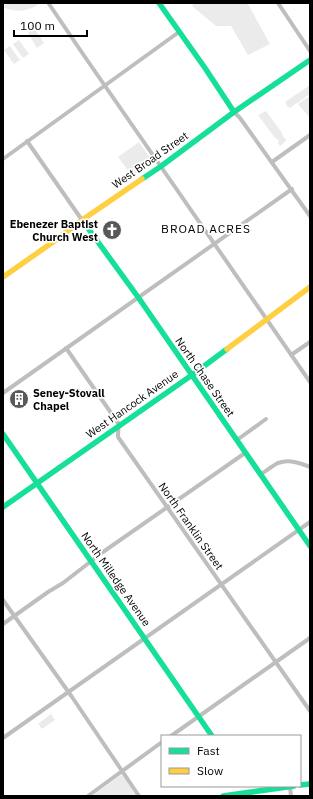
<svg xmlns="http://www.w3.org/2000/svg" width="313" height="799" viewBox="0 0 313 799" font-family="'IBM Plex Sans',sans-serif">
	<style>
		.green { fill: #ebebeb }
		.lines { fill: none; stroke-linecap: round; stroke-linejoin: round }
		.street { stroke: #bebebe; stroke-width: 4 }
		.fast { stroke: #16e098; stroke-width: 5.5 }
		.slow { stroke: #ffcf43; stroke-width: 5.5 }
		.labels { text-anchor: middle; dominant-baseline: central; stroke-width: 3.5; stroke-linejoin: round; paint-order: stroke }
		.street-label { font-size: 11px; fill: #000; stroke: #fff }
		.poi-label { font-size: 11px; font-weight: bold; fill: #000; stroke: #fff; text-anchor: end }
		.neighbourhood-label { font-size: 12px; letter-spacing: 1px; fill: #000; stroke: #fff }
	</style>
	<rect width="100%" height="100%" fill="#fff"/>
	<path class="green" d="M3,3L18,4L40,3C29,12 15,13 3,7Z
		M194,3H249L248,4L270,44L248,55L231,26H216L192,6Z
		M34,28L44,43L37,48L28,33Z
		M19,40L29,54L23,58L13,44Z
		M10,46L20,60L14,64L4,50Z
		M310,85V94L290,108L287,106L285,102Z
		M310,96V118L298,104Z
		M266,111L282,133L283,137L286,139L285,142L280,146L278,143L279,141L276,138H275L258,115Z
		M139,142L153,162L133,177L118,157Z
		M51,714L55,720L42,729L38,724Z
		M121,775L123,776L137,796H92Z"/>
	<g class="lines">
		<path class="street" d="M50,3L49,4L85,57L310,382
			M278,3L310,51
			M234,112L240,118L310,216
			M27,141L82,220
			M3,159L179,32
			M272,162L310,135
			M66,348L118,423C119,428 118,432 118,437L310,711
			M291,355L310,342
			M3,393L292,189
			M237,440L266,419
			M261,474C266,471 272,466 278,463C289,459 300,463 310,467
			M3,600L72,697L139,796
			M3,624L48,592L63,583L103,552L245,453
			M171,736L310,638
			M3,738L310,522
			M290,787L291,796
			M88,796L162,742"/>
		<path class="fast" d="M159,3L205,68L234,112
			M142,179L160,167L234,112L310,60
			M82,220L138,297L310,546
			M3,434L212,736
			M3,507L192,375L227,349
			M300,785L310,784
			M223,796L294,786"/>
		<path class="slow" d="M3,277L53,242L82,220L142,179
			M227,349L310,287"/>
	</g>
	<defs>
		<symbol id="church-disc" viewBox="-11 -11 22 22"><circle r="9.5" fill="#595959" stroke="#fff"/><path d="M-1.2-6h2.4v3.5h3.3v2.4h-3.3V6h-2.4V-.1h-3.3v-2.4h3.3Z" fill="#fff"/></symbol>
		<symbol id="building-disc" viewBox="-11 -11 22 22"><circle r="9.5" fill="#595959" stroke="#fff"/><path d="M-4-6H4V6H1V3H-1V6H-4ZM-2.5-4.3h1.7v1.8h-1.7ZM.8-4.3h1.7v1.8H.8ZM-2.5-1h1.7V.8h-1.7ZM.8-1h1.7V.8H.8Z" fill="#fff"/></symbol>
	</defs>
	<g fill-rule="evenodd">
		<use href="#church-disc" x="101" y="219" width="22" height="22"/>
		<use href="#building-disc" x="8" y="388" width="22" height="22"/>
	</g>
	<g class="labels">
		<g class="street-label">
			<text transform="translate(150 160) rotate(-35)">West Broad Street</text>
			<text transform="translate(205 377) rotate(55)">North Chase Street</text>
			<text transform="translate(132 404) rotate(-35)">West Hancock Avenue</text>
			<text transform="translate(191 526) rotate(55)">North Franklin Street</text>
			<text transform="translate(116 579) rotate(55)">North Milledge Avenue</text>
		</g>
		<g class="poi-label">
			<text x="98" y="224">Ebenezer Baptist<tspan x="98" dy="13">Church West</tspan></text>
			<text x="33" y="393" text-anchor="start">Seney-Stovall<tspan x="33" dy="13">Chapel</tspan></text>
		</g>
		<g class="neighbourhood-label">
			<text x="206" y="228">BROAD ACRES</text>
		</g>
	</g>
	<rect width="313" height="799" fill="none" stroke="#000000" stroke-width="8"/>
	<rect x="161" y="735" width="140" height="52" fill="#ffffff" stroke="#999999"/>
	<rect x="169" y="748" width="20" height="6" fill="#16e098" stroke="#999999"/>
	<text x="197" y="755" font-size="12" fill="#000000">Fast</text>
	<rect x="169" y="768" width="20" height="6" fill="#ffcf43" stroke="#999999"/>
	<text x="197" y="775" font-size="12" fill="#000000">Slow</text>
	<path d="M14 30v6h73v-6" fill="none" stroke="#000000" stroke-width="2"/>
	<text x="20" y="30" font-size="12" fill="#000000" stroke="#ffffff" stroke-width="3" paint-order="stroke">100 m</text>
</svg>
